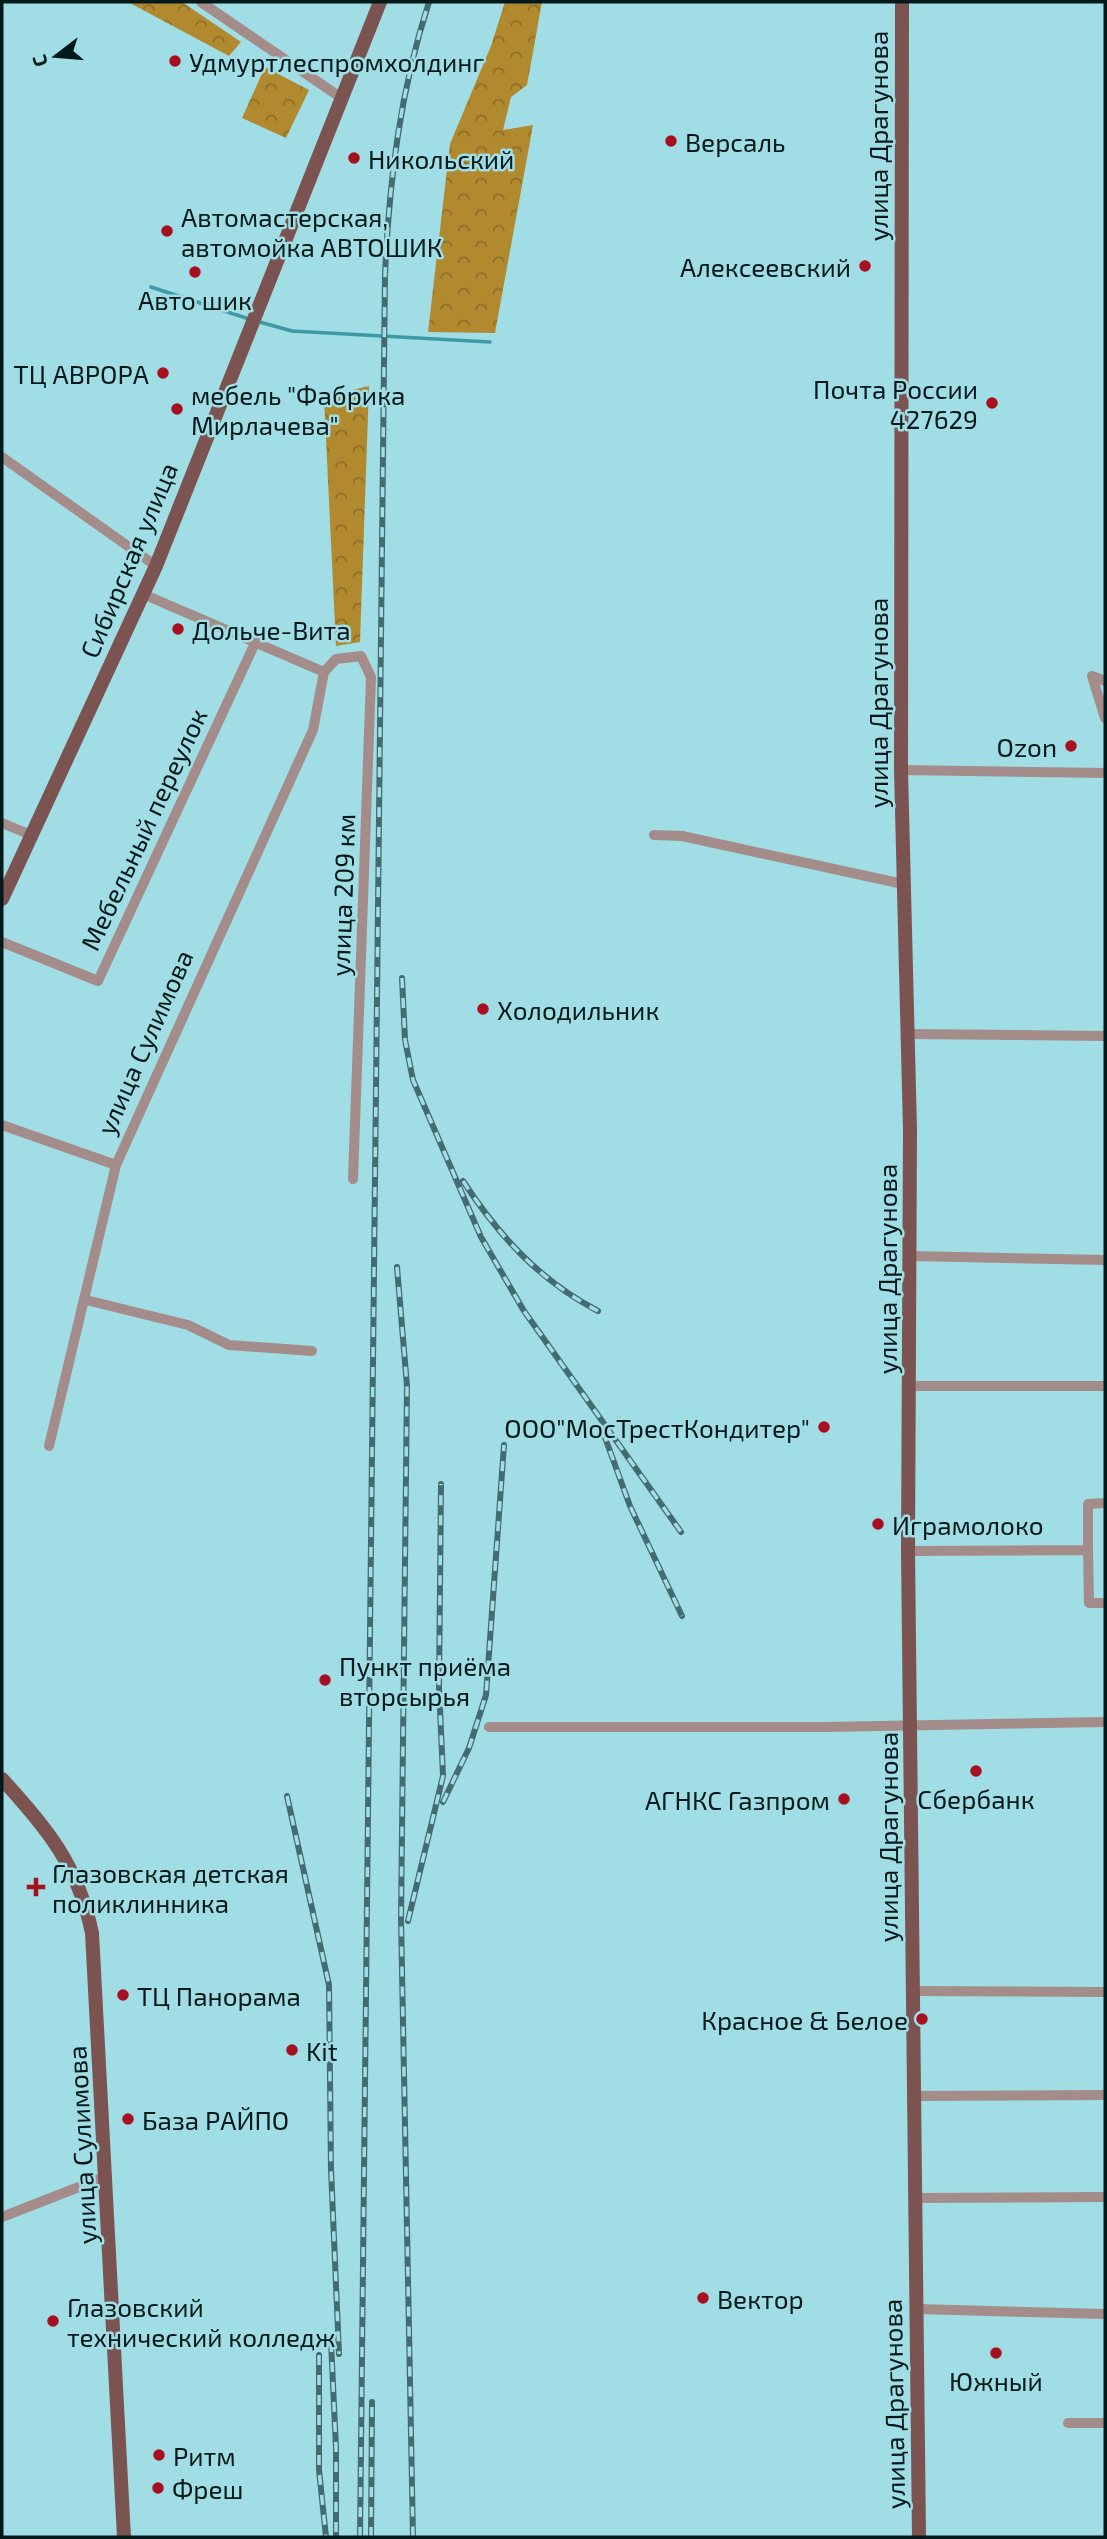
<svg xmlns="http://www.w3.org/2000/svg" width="1107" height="2539" viewBox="0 0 1107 2539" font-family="'Exo 2',sans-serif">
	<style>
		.forest { fill: url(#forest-crowns) }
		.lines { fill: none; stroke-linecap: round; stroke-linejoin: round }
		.stream { stroke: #3d99a3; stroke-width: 3.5 }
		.minor { stroke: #a48c8a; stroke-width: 10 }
		.major { stroke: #7b5451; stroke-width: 14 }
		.rail-casing { stroke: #446c70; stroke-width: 6 }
		.rail { stroke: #a0dde4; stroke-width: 3.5; stroke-dasharray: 10; stroke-linecap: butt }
		.poi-dot { fill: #a71020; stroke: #a0dde4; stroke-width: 2.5 }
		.labels { text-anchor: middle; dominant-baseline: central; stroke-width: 5; stroke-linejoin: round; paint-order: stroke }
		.poi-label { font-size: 26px; fill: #01191b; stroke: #a0dde4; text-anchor: start }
		.street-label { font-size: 26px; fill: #01191b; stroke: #a0dde4 }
	</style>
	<defs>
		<pattern id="forest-crowns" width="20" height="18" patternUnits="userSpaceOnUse" patternTransform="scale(1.75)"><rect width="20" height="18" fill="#b1892e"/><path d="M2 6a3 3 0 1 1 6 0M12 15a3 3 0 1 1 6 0" fill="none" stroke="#8e6f26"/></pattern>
	</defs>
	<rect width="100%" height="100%" fill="#a0dde4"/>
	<path class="forest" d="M128,2H182L241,42L229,56Z
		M505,2H542L527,85L511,97L503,130L533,125L495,333L428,332L450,144L491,46Z
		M265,67L309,90L286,138L242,118Z
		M369,386L360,642L336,646L324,397Z"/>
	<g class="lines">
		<path class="stream" d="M151,287L249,319
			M256,321L292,331L490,342"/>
		<path class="minor" d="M201,2L340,97
			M2,457L156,566
			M143,594L324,672
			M324,672L336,659L361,656L371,677L353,1179
			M1092,676L1105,718
			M1092,676L1105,681
			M901,770L1105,773
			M2,823L31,835
			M654,835L682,836L903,884
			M2,942L98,981L256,641
			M908,1034L1105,1036
			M2,1125L116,1165
			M910,1256L1105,1260
			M86,1300L188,1325L229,1345L312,1351
			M910,1386H1105
			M49,1446L116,1165L313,730L324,672
			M1088,1550V1504L1105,1503
			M908,1551L1088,1550L1089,1603H1105
			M489,1727H825L1105,1722
			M914,1991L1105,1992
			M915,2096L1105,2095
			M916,2198L1105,2197
			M2,2217L107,2176
			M917,2309L1105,2314
			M1068,2423H1105"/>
		<path class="major" d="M902,2L901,770L910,1130L908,1551L919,2537
			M2,899L156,566L380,2
			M2,1779C48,1829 78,1866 92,1933L124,2537"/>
		<defs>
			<path id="rail" d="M402,978L405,1040L413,1080L481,1237L524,1311L681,1532
				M463,1181C499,1236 539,1280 598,1311
				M397,1267L407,1386L401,1919L413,2537
				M603,1432L630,1506L682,1616
				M287,1796L329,1985L331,2169L339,2354
				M443,1802L469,1748L486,1695L504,1445
				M408,1921L443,1776L439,1687L441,1484
				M331,2342L336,2448V2537
				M319,2355V2470L326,2537
				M360,2537L385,275C389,182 400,91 429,2
				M371,2537L372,2402"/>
		</defs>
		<use href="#rail" class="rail-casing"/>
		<use href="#rail" class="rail"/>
	</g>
	<g class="poi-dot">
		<circle cx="175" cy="61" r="7"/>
		<circle cx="671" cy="141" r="7"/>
		<circle cx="354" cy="158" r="7"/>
		<circle cx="167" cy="231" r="7"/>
		<circle cx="865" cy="266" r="7"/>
		<circle cx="195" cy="272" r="7"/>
		<circle cx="163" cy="373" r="7"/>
		<circle cx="992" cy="403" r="7"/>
		<circle cx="177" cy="409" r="7"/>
		<circle cx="178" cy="629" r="7"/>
		<circle cx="1071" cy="746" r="7"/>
		<circle cx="483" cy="1009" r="7"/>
		<circle cx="824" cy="1427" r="7"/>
		<circle cx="878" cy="1524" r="7"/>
		<circle cx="325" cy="1680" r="7"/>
		<circle cx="976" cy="1771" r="7"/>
		<circle cx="844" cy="1799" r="7"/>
		<path d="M32.5 1876.5h7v7h7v7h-7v7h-7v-7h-7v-7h7z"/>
		<circle cx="123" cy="1995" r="7"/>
		<circle cx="922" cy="2019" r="7"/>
		<circle cx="292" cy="2050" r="7"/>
		<circle cx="128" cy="2119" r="7"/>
		<circle cx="703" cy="2298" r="7"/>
		<circle cx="53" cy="2321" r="7"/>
		<circle cx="996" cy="2353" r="7"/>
		<circle cx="159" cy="2455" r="7"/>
		<circle cx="158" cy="2488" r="7"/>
	</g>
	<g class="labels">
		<g class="poi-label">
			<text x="189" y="61">Удмуртлеспромхолдинг</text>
			<text x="685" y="141">Версаль</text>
			<text x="368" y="158">Никольский</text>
			<text x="181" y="216">Автомастерская,<tspan x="181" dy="30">автомойка АВТОШИК</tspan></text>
			<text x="851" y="266" text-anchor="end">Алексеевский</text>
			<text x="195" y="299" text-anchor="middle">Авто шик</text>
			<text x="149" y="373" text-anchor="end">ТЦ АВРОРА</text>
			<text x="978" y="388" text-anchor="end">Почта России<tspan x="978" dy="30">427629</tspan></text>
			<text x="191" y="394">мебель "Фабрика<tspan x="191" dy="30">Мирлачева"</tspan></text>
			<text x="192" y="629">Дольче-Вита</text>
			<text x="1057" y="746" text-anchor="end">Ozon</text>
			<text x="497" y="1009">Холодильник</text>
			<text x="810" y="1427" text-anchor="end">ООО"МосТрестКондитер"</text>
			<text x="892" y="1524">Играмолоко</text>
			<text x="339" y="1665">Пункт приёма<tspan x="339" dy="30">вторсырья</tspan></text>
			<text x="976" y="1798" text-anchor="middle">Сбербанк</text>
			<text x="830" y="1799" text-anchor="end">АГНКС Газпром</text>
			<text x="52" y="1872">Глазовская детская<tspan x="52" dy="30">поликлинника</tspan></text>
			<text x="137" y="1995">ТЦ Панорама</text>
			<text x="908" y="2019" text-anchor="end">Красное &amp; Белое</text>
			<text x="306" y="2050">Kit</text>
			<text x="142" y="2119">База РАЙПО</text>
			<text x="717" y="2298">Вектор</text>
			<text x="67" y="2306">Глазовский<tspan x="67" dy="30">технический колледж</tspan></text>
			<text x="996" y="2380" text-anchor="middle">Южный</text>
			<text x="173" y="2455">Ритм</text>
			<text x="172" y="2488">Фреш</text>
		</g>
		<g class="street-label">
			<text transform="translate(877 136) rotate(-90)">улица Драгунова</text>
			<text transform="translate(128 560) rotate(-67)">Сибирская улица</text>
			<text transform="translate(877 703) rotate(-90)">улица Драгунова</text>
			<text transform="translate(143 829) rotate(-65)">Мебельный переулок</text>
			<text transform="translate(342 895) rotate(-88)">улица 209 км</text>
			<text transform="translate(144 1042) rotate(-66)">улица Сулимова</text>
			<text transform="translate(886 1269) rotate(-90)">улица Драгунова</text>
			<text transform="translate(887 1837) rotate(-90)">улица Драгунова</text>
			<text transform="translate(81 2145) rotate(-93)">улица Сулимова</text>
			<text transform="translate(893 2404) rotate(-91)">улица Драгунова</text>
		</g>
	</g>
	<rect width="1107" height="2539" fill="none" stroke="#01191b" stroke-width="7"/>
	<g transform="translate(56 56) rotate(254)" stroke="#a0dde4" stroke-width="5" paint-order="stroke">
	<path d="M0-5L12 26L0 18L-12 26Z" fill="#01191b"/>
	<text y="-10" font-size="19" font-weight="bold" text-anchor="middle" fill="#01191b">С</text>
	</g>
</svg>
